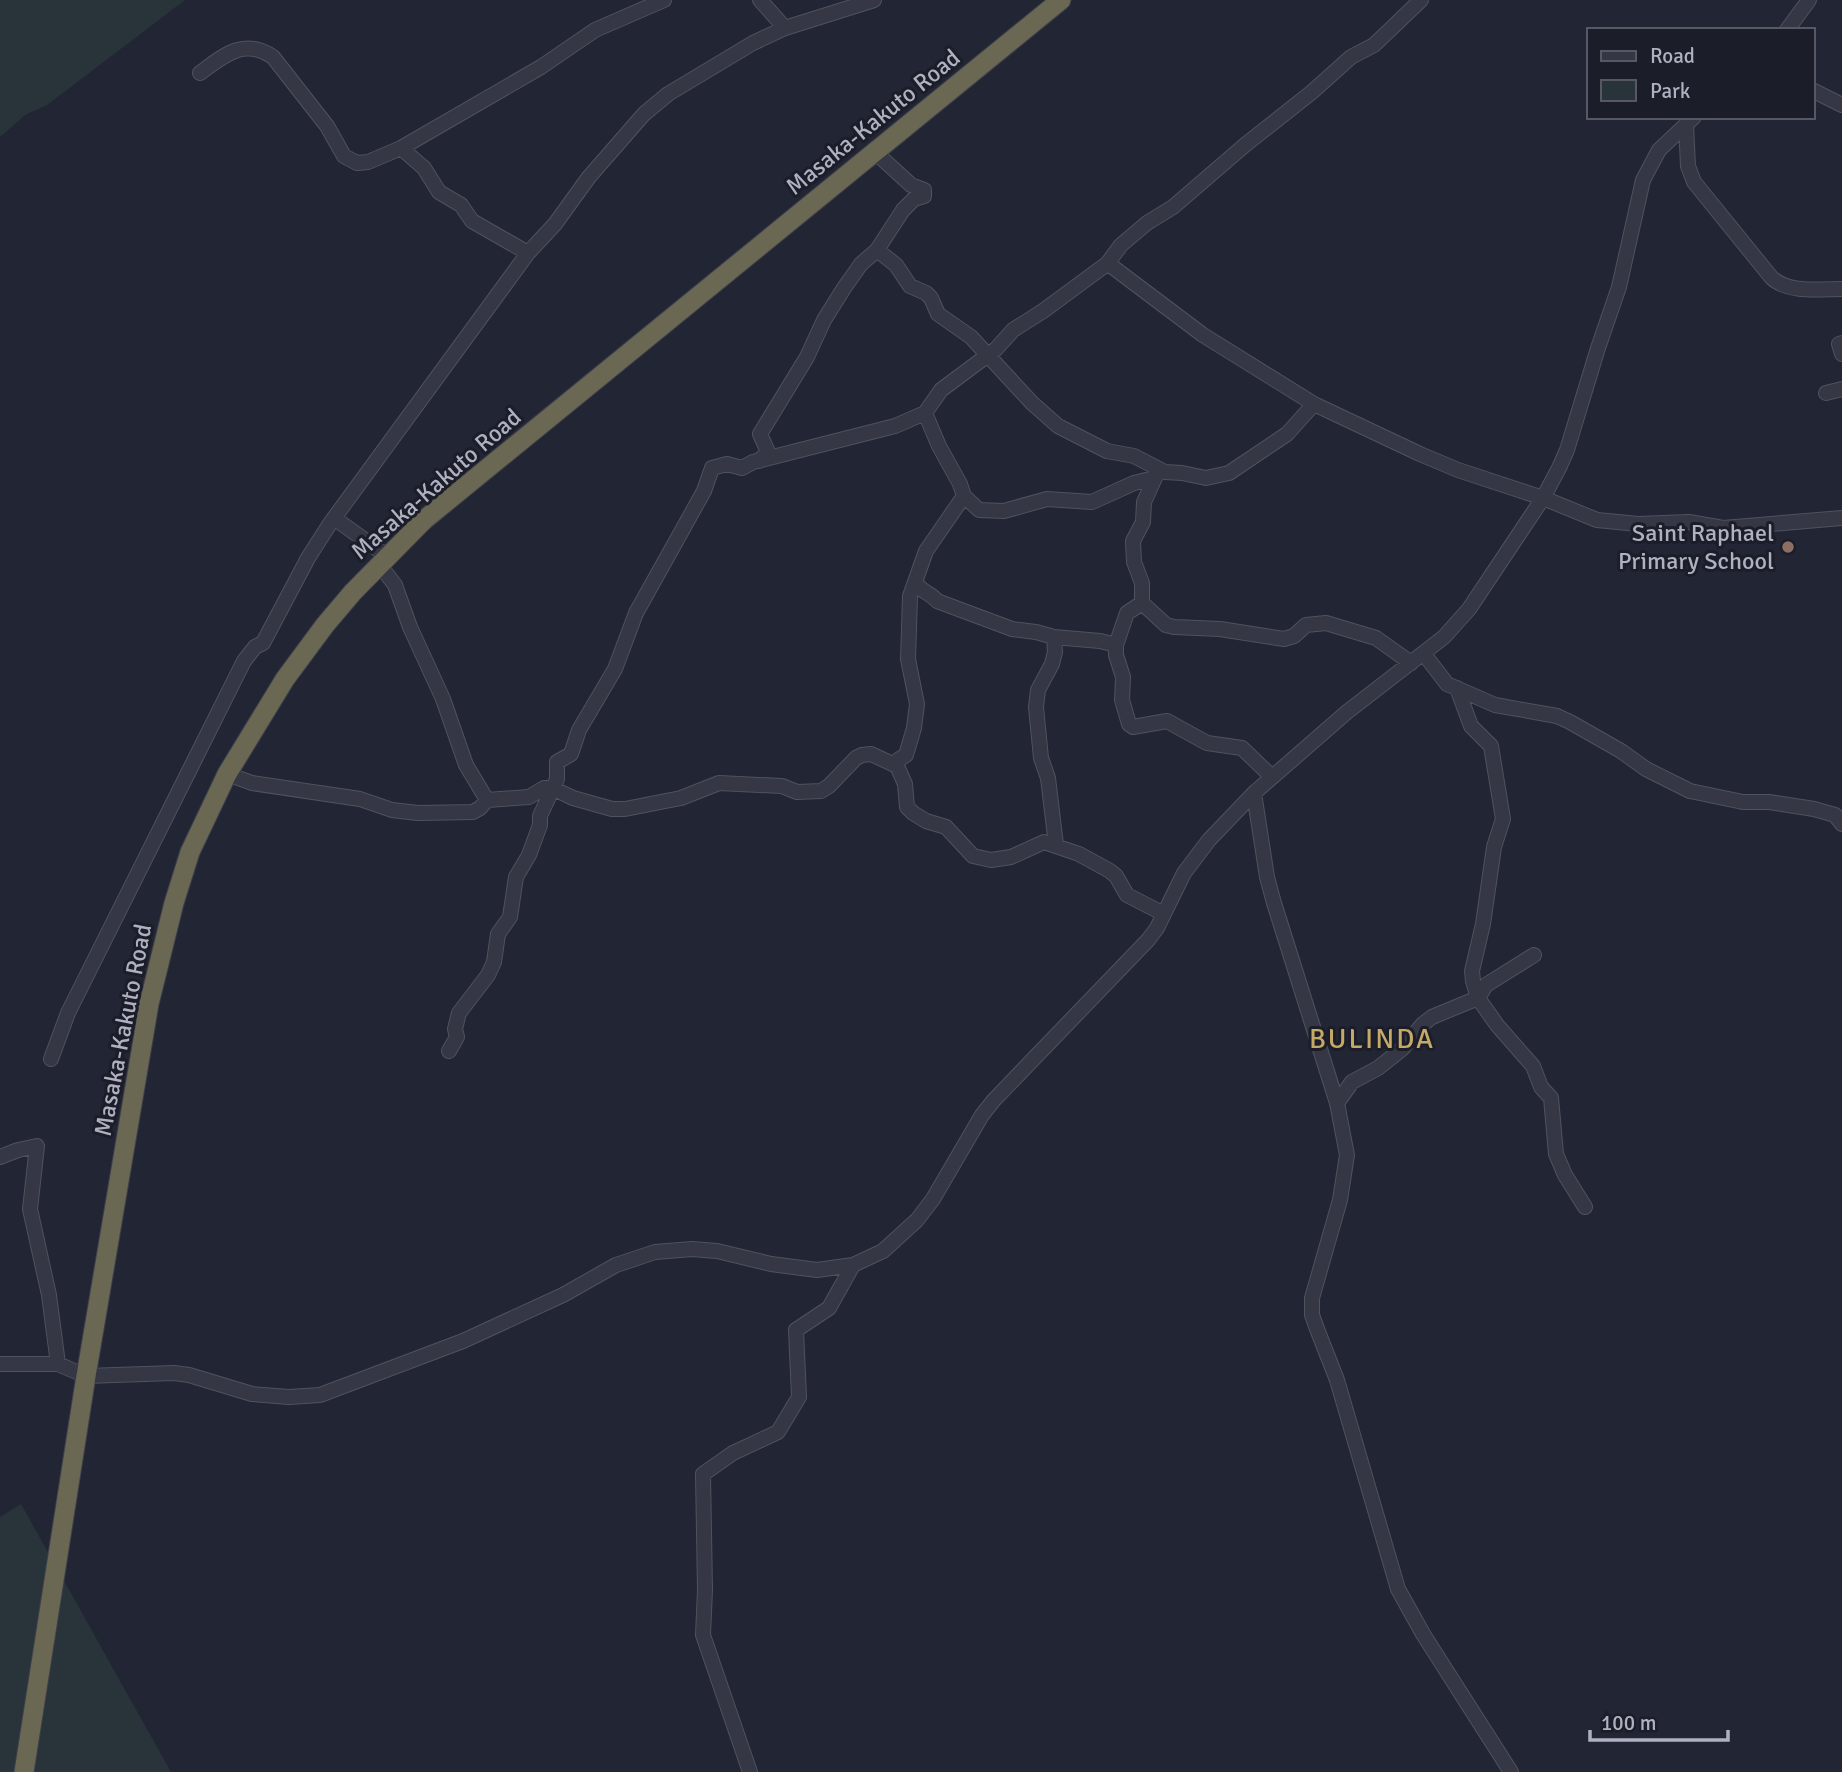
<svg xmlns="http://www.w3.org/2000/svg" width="1842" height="1772" viewBox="0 0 1842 1772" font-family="Signika,sans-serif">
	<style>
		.green { fill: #283439 }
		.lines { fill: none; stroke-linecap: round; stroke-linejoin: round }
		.minor-casing { stroke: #4f525f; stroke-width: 16 }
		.highway-casing { stroke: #3d3f4c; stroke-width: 21 }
		.minor { stroke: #353745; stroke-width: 14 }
		.highway { stroke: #6a6753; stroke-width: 19 }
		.education-dot { fill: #8d6e63; stroke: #1b1d29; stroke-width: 2.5 }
		.labels { text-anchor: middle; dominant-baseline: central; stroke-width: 6; stroke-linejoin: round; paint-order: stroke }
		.street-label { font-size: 24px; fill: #afb1c1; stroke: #1b1d29 }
		.poi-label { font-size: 24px; fill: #afb1c1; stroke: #1b1d29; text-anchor: end }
		.quarter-label { font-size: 28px; letter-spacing: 2px; fill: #c5a967; stroke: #1b1d29 }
	</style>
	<rect width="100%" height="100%" fill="#222534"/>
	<path class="green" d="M0,0H185L47,105L25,115L0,137Z
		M21,1504L171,1772H0V1517Z"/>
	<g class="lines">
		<defs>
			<path id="minor" d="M760,0L785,28
				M1787,30L1809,0
				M200,73C223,56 244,37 273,57L327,126L344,156L357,163L368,162L401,148L541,67L595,30L664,0
				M1812,90L1842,105
				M1686,124L1688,166L1694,182L1771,277C1788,294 1820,289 1842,289
				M401,148L424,168L439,192L461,205L472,221L528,253
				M877,250L896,265L910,286L926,293L931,298L938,314L971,337L1032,403L1058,426L1107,451L1134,456L1165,472L1182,473L1206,478L1229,473L1287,434L1314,404
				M1107,264L1121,245L1147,223L1173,207L1245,145L1312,92L1351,57L1374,45L1421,0
				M1842,343L1839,344L1842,354
				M1826,393L1842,389
				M925,413L939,446L960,484L964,496L979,510L1004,511L1047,499L1092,502L1134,483L1154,478
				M759,461L768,452L760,434L807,357L824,320L844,288L861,264L877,250L903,210L914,199L924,196V190L911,185L875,152
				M1159,469L1144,502L1143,522L1133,541L1134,562L1142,583V603L1166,625L1174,627L1220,629L1284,639L1294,636L1306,625L1326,623L1376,638L1411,663
				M964,496L926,551L910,596L908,659L917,704L914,728L906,755L898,760L897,766L905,784L907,807L913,813L926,821L946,827L973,856L991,860L1011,857L1044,842L1079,854L1110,871L1116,876L1127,895L1164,914
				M334,518L387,556
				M379,564L395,585L410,627L443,699L466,765L487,800
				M916,583C921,592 931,593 937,601L1012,629L1036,632L1054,637L1100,641L1116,645
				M1142,603L1127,613L1116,645V655L1123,677L1122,700L1129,724L1133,727L1167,721L1207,743L1242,748L1272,777
				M1054,637L1055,652L1052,664L1038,690L1036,707L1041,758L1048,778L1056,845
				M1424,654L1447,684L1495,705L1557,716L1570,722L1621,751L1646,769L1690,791L1743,802H1769L1814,809L1835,815L1842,824
				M1457,688L1471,726L1491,746L1503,819L1494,847L1483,924L1472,971L1473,981L1478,998L1497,1025L1533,1066L1541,1087L1551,1098L1556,1154L1565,1175L1585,1207
				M227,774L252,783L360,799L392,810L418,813L473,812L480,808L487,800L529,797L544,788H552L573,798L612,809H625L681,798L719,783L782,786L797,792L821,791L829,786L856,758L862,755L871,754L897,766
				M1254,793L1267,877L1274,903L1337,1103L1347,1155L1340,1200L1312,1298V1315L1317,1329L1337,1380L1398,1589L1423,1634L1511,1772
				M449,1051L457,1037L455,1029L459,1013L488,975L494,962L498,934L510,917L516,877L529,855L540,825V816L557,779V762L571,754L579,730L615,669L636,613L704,491L712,468L727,464L742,468L753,462L895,426L925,413L941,390L996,349L1013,330L1043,311L1104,266L1110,265L1203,335L1314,404L1420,454L1458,470L1543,498L1597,520L1638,524L1689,522L1723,528L1842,518
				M51,1059L68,1013L244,661L255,647L263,643L308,558L329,525L528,253L555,224L589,177L644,114L668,94L753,43L785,28L874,0
				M1337,1103L1352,1082L1378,1068L1402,1049L1423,1024L1432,1017L1478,998L1486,985L1534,955
				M0,1157L18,1150L37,1146L30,1209L49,1295L58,1364
				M0,1364H58L86,1376L174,1373L189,1375L252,1394L289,1397L320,1395L463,1341L563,1295L616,1265L655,1252L692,1249L717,1251L771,1264L817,1270L853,1265L883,1251L917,1220L933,1199L982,1115L994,1100L1148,940L1157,928L1184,873L1209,840L1254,793L1347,712L1444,637L1469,609L1543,498L1559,468L1567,450L1598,348L1619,287L1643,180L1659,150L1694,117
				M750,1772L703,1635L705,1590L703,1474L733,1453L778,1432L799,1397L796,1330L829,1308L853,1265"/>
			<path id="highway" d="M24,1772L86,1376L149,1004L174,903L190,852L227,774L285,679L325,625L353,592L424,520L1061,0"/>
		</defs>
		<use href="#minor" class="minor-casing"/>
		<use href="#highway" class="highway-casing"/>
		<use href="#minor" class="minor"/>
		<use href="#highway" class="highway"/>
	</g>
	<circle class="education-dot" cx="1788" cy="547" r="7"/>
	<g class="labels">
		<g class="street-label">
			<text transform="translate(873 122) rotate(-39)">Masaka-Kakuto Road</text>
			<text transform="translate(436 484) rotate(-41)">Masaka-Kakuto Road</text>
			<text transform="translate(123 1030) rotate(-79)">Masaka-Kakuto Road</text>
		</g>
		<g class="poi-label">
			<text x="1774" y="533">Saint Raphael<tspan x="1774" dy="28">Primary School</tspan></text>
		</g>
		<g class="quarter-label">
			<text x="1372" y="1039">BULINDA</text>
		</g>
	</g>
	<rect x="1587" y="28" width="228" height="91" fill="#1b1d29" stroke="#565866" stroke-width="2"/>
	<rect x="1601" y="51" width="35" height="10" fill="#353745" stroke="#565866" stroke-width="2"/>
	<text x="1650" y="63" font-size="21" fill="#afb1c1">Road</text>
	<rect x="1601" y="80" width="35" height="21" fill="#283439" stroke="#565866" stroke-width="2"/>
	<text x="1650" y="98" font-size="21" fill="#afb1c1">Park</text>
	<path d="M1590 1730v10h138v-10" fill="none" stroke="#afb1c1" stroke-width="3.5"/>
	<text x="1601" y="1730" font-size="21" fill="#afb1c1" stroke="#1b1d29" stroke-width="5" paint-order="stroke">100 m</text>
</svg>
